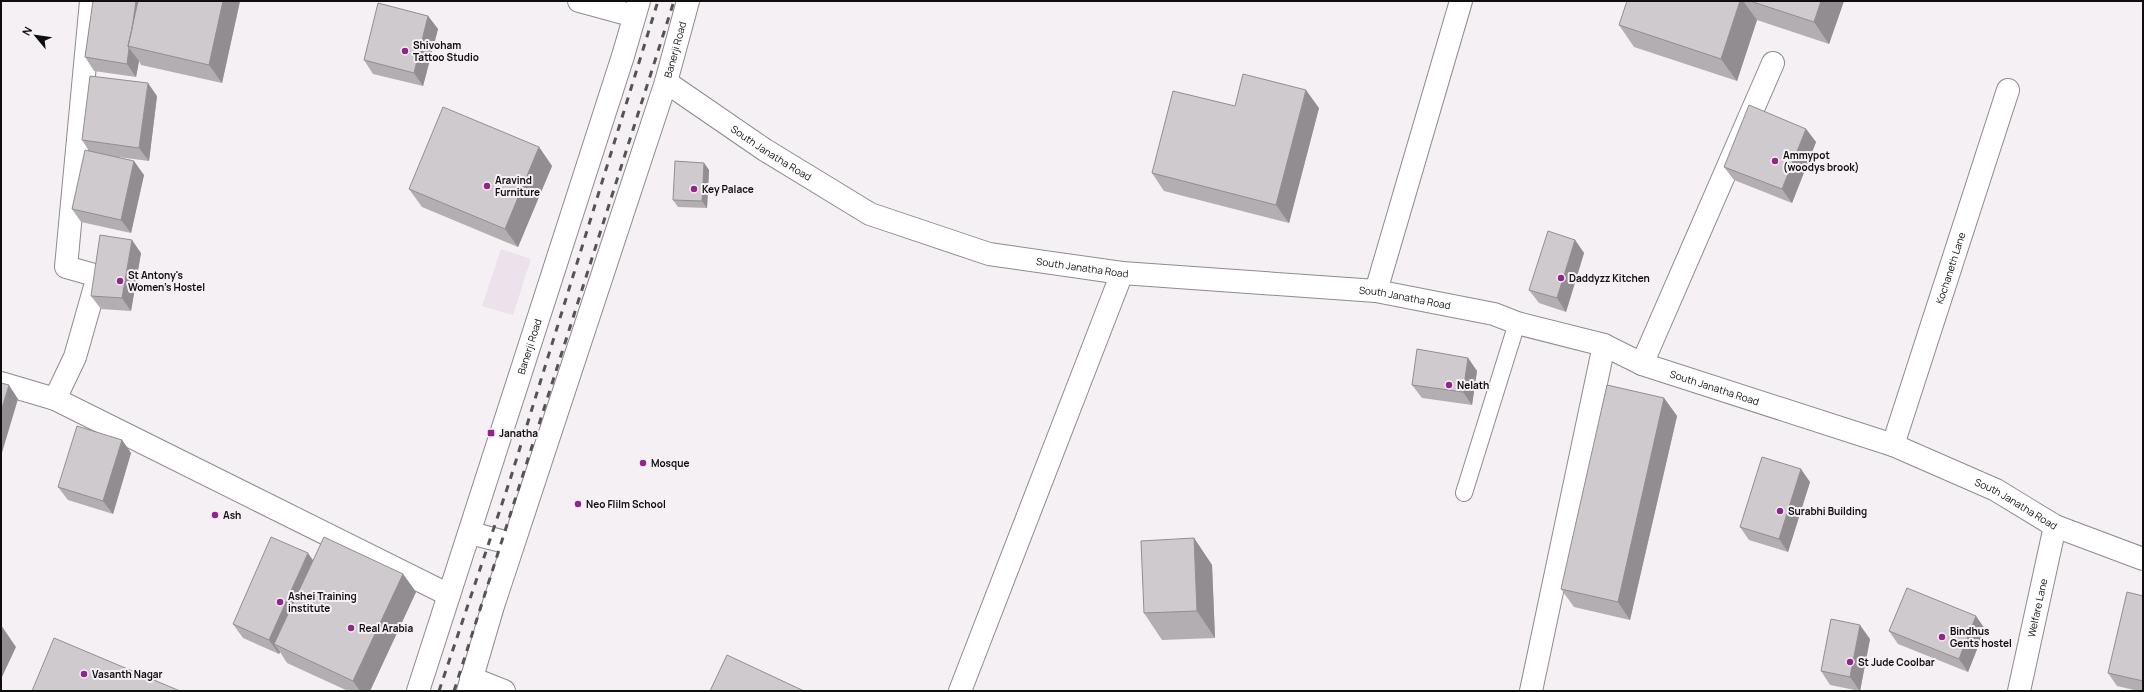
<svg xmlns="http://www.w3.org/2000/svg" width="2144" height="692" viewBox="0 0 2144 692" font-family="Manrope,sans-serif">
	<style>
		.built { fill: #ede1eb }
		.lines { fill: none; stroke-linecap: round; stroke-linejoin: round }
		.lane-casing { stroke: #8e8a8e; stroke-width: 18 }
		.street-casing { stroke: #8e8a8e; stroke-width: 24 }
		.primary-casing { stroke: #8e8a8e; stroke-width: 24 }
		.lane { stroke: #fff; stroke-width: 16 }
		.street { stroke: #fff; stroke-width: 22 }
		.primary { stroke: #fff; stroke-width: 22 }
		.rail { stroke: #555355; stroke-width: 3; stroke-dasharray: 7 7; stroke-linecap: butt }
		.wall { fill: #b2aeb1 }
		.shaded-wall { fill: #918d90 }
		.building { fill: #cfcace; stroke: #918d90 }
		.poi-dot { fill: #90268a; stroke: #f5f0f4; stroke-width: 1.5 }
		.labels { text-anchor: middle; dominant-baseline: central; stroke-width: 4; stroke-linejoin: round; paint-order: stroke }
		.poi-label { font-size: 10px; font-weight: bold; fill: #0f0e0f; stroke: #f5f0f4; text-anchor: start }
		.street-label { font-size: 10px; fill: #0f0e0f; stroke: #f5f0f4 }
	</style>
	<rect width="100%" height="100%" fill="#f5f0f4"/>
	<path class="built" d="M501,249L531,259L513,315L482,306Z"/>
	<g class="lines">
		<defs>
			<path id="lane" d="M1464,493L1517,323"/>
			<g id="street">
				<path d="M579,1L634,16"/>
				<path id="s1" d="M666,82L765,150L870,214L989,254L1122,273L1376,291L1494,314L1517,323L1604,345L1642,364L1893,445L1996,490L2055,526L2143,559"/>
				<path d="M1376,291L1461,1"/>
				<path d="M1642,364L1773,63"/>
				<path d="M1,383L55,399L449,595"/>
				<path d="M55,399L75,357L98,276L66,267L91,1"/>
				<path id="s2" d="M1893,445L2008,90"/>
				<path d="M471,678L504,691"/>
				<path d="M960,691L1122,273"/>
				<path d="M1531,691L1604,345"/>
				<path id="s3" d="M2019,691L2055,526"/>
			</g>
			<g id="primary">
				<path d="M470,533L513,544"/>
				<path id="s4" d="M418,691L623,56L639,1"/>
				<path id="s5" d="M468,691L493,606L666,82L688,1"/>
			</g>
		</defs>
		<use href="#lane" class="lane-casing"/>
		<use href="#street" class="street-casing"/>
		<use href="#primary" class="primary-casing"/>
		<use href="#lane" class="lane"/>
		<use href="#street" class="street"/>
		<use href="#primary" class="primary"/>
		<path class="rail" d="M439,691L510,480L658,1
			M454,691L674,1"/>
	</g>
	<path class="wall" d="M93,1H240L222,83L141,65L139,61L136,77L94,71L85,57Z
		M1627,1H1844L1829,44L1757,20L1737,81L1634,47L1619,25Z
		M428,16L438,29L423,86L373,74L364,60Z
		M157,96L149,161L118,157L144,175L131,233L81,222L72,209L89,151L82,140Z
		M1235,106L1319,108L1289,223L1164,191L1152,173Z
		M1806,129L1816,142L1792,203L1734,180L1724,167Z
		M539,147L552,166L518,247L422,207L409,189Z
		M704,163L709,170L707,208L678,207L673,200Z
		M1575,240L1584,253L1566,312L1539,303L1529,290Z
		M141,253L131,311L101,309L91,296Z
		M1468,358L1477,371L1472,405L1422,398L1412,385Z
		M1664,398L1677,416L1630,620L1574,607L1561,589Z
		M122,440L131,453L113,514L68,500L58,487Z
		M1810,482L1788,552L1749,540L1740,527Z
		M1194,538L1212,565L1215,638L1162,640L1144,613Z
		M313,560L403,574L416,592L370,691H348L287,663L280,652L279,654L243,638L233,624Z
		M2143,596V691H2138L2117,686L2108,673Z
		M1985,629L1968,672L1898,644L1889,631Z
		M1870,639L1860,691L1830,685L1821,671Z"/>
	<path class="shaded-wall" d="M136,1H140L129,47Z
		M223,1H240L222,83L209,65Z
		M1740,1H1743L1757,20L1737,81L1721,59Z
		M1821,1H1844L1829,44L1814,22Z
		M428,16L438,29L423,86L414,73Z
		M129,48L139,61L136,77L127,64Z
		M148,83L157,96L149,161L139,148Z
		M1306,90L1319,108L1289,223L1276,205Z
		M1806,129L1816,142L1792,203L1782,189Z
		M539,147L552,166L518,247L505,229Z
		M134,161L144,175L131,233L121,220Z
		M704,163L709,170L707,208L702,201Z
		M132,240L141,253L131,311L122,298Z
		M1575,240L1584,253L1566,312L1557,298Z
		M1468,358L1477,371L1472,405L1463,392Z
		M9,385L18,399L1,456V411Z
		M1664,398L1677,416L1630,620L1618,602Z
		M122,440L131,453L113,514L103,501Z
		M1801,469L1810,482L1788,552L1779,539Z
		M1194,538L1212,565L1215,638L1197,611Z
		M308,553L317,566L274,644L280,652L279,654L269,640Z
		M403,574L416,592L370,691H360L353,681Z
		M1976,616L1985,629L1968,672L1959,659Z
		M1860,625L1870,639L1860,691L1850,677Z
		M3,628L16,647L1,679V632Z"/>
	<path class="building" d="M93,1H136L132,29L128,46L129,48L127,64L85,57Z
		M138,1H223L209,65L128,46Z
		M1627,1H1740L1721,59L1619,25Z
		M1750,1H1821L1814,22Z
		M378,3L428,16L414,73L364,60Z
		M1243,74L1306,90L1276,205L1152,173L1173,91L1235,106Z
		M90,76L148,83L139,148L82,140Z
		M1749,105L1806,129L1782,189L1724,167Z
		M443,107L539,147L505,229L409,189Z
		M85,150L134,161L121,220L72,209Z
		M675,161L704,163L702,201L673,200Z
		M1548,231L1575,240L1557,298L1529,290Z
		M100,235L132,240L122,298L91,296Z
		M1417,349L1468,358L1463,392L1412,385Z
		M1,383L9,385L1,411Z
		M1607,385L1664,398L1618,602L1561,589Z
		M77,426L122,440L103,501L58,487Z
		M1762,457L1801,469L1779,539L1740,527Z
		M271,537L308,553L269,640L233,624Z
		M324,537L403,574L353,681L274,644Z
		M1194,538L1197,611L1144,613L1141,541Z
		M1907,588L1976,616L1959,659L1889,631Z
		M2127,592L2143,596V681L2108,673Z
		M1831,619L1860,625L1850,677L1821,671Z
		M1,627L3,628L1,632Z
		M54,638L180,691H32Z
		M727,655L804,691H710Z"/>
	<g class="poi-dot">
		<circle cx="405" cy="51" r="4"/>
		<circle cx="1775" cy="161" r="4"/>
		<circle cx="487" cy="186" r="4"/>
		<circle cx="694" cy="189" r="4"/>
		<circle cx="1561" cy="278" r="4"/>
		<circle cx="120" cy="281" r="4"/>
		<circle cx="1449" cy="385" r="4"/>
		<rect x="487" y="429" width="8" height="8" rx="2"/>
		<circle cx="643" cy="463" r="4"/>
		<circle cx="578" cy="504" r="4"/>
		<circle cx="1780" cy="511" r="4"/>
		<circle cx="215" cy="515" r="4"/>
		<circle cx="280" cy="602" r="4"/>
		<circle cx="351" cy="628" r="4"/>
		<circle cx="1942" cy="637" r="4"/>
		<circle cx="1850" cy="662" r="4"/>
		<circle cx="84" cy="674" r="4"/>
	</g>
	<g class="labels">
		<g class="poi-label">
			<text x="413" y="45">Shivoham<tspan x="413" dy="12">Tattoo Studio</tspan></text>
			<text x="1783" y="155">Ammypot<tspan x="1783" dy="12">(woodys brook)</tspan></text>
			<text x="495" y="180">Aravind<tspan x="495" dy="12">Furniture</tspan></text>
			<text x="702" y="189">Key Palace</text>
			<text x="128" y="275">St Antony's<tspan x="128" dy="12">Women's Hostel</tspan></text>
			<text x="1569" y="278">Daddyzz Kitchen</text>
			<text x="1457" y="385">Nelath</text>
			<text x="499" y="433">Janatha</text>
			<text x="651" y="463">Mosque</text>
			<text x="586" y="504">Neo FIilm School</text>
			<text x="1788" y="511">Surabhi Building</text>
			<text x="223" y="515">Ash</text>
			<text x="288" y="596">Ashei Training<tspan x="288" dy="12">institute</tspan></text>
			<text x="359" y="628">Real Arabia</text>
			<text x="1950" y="631">Bindhus<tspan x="1950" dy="12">Gents hostel</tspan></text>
			<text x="1858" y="662">St Jude Coolbar</text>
			<text x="92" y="674">Vasanth Nagar</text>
		</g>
		<g class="street-label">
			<text stroke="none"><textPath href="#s5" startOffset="674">Banerji Road</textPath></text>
			<text stroke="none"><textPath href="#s1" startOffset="127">South Janatha Road</textPath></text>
			<text stroke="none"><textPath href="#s1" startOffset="463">South Janatha Road</textPath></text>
			<text stroke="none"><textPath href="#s2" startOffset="186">Kochaneth Lane</textPath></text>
			<text stroke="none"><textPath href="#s1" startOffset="787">South Janatha Road</textPath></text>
			<text stroke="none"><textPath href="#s4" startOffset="362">Banerji Road</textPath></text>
			<text stroke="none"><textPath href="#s1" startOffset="1111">South Janatha Road</textPath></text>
			<text stroke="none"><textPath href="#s1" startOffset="1435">South Janatha Road</textPath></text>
			<text stroke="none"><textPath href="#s3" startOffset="85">Welfare Lane</textPath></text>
		</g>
	</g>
	<rect width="2144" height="692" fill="none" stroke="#0f0e0f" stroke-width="4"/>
	<g transform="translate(36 36) rotate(299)" stroke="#f5f0f4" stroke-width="3" paint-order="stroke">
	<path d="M0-3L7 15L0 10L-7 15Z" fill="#0f0e0f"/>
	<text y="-6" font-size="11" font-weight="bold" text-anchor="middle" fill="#0f0e0f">N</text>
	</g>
</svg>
